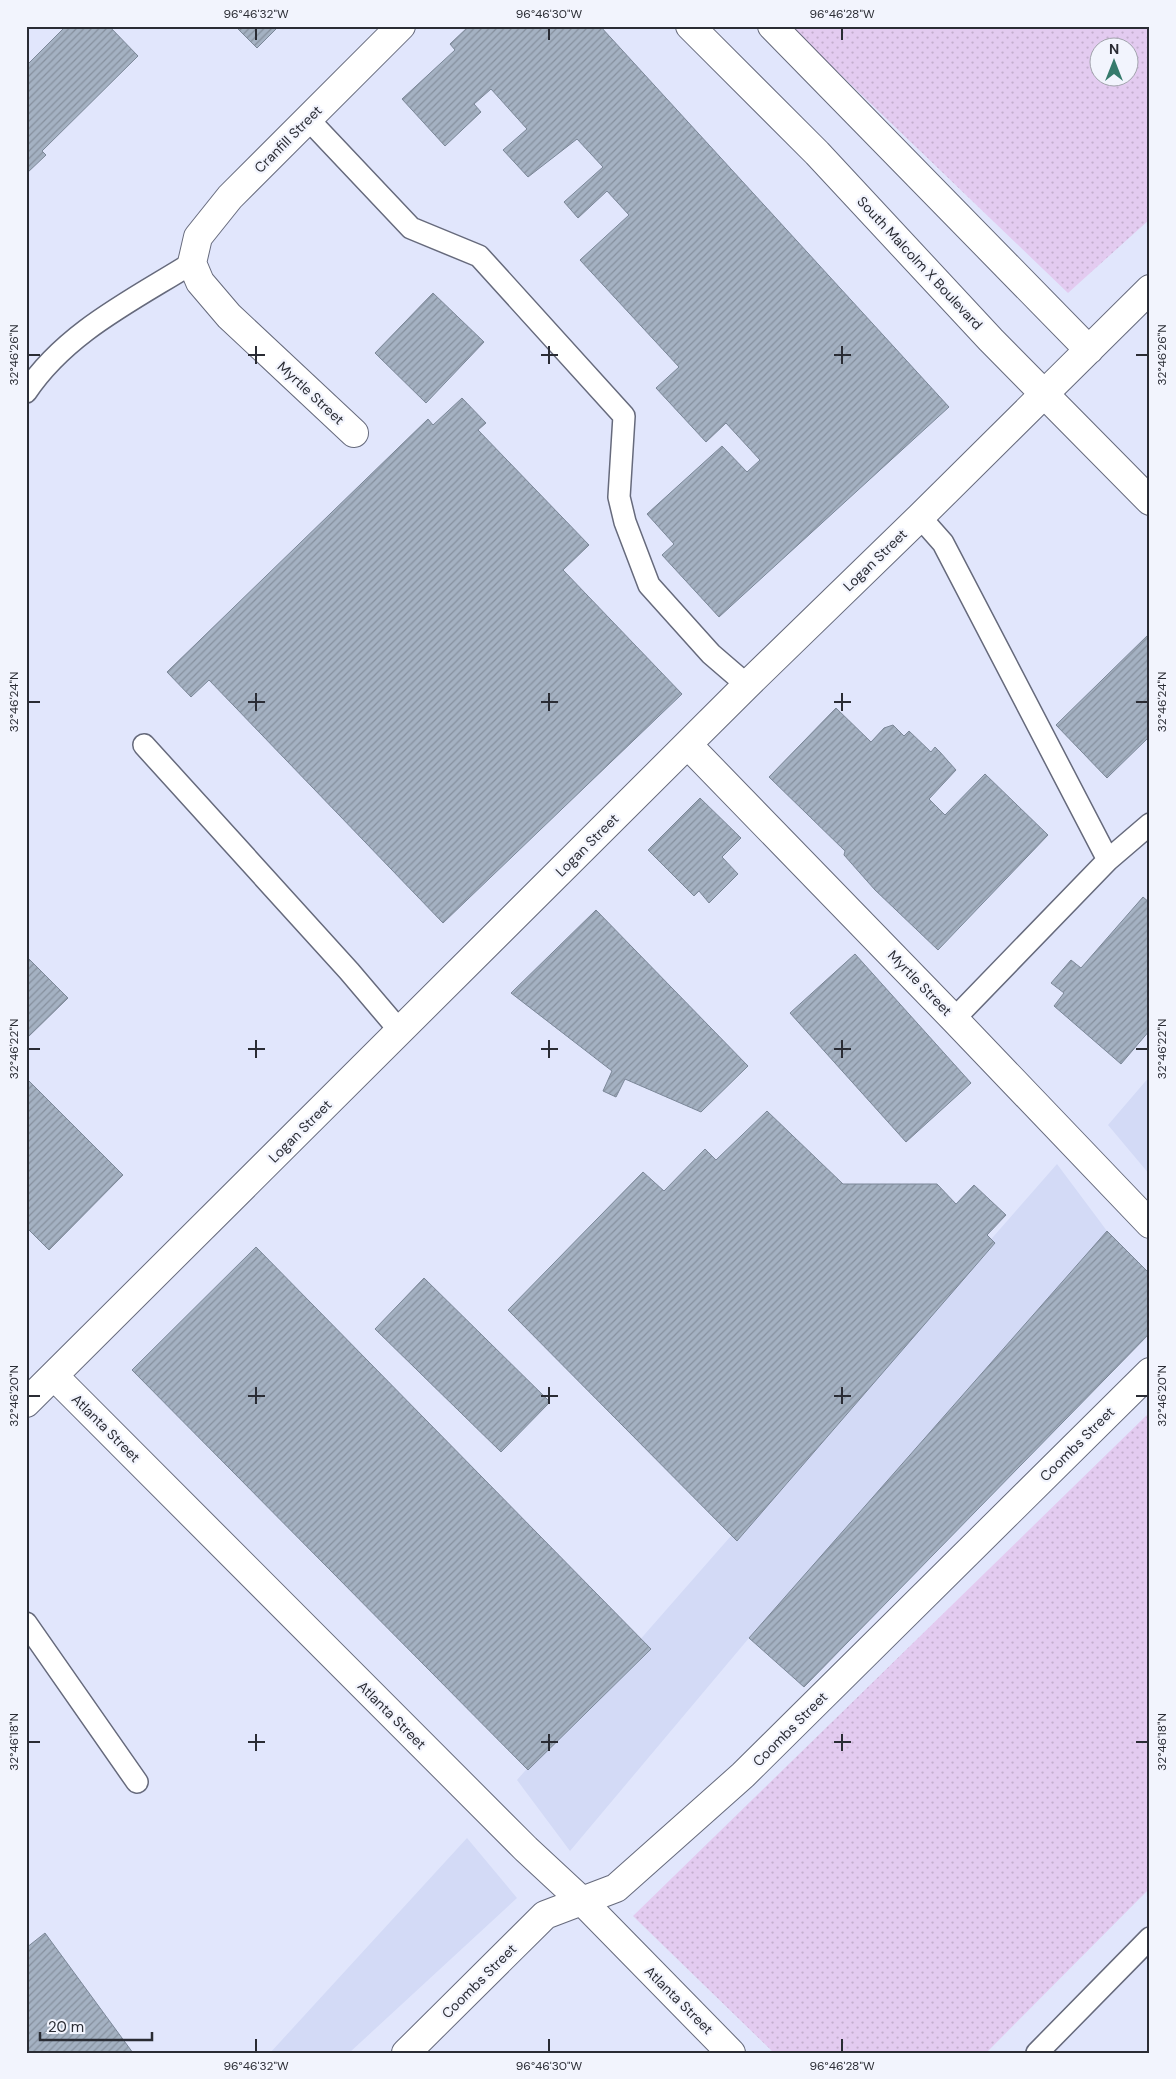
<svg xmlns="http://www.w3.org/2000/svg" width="1176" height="2079" viewBox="0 0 1176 2079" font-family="'DM Sans',sans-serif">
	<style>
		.built { fill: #d3daf6 }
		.grass { fill: url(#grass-dots); fill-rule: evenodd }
		.building { fill: url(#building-hatch); stroke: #7b8798 }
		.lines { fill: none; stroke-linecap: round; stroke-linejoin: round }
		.service-casing { stroke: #666a7c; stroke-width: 24 }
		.minor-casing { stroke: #666a7c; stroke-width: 30 }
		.tertiary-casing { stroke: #666a7c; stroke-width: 30 }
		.service { stroke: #fff; stroke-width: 21 }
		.minor { stroke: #fff; stroke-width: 28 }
		.tertiary { stroke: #fff; stroke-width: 28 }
		.ticks { fill: none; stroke: #2a2c34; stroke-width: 2 }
		.labels { text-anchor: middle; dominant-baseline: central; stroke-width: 4.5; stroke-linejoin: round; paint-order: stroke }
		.street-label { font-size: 14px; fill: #2a2c34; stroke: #f2f4fd }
		.neatline { fill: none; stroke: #2a2c34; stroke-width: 2 }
		.ticks-label { font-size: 12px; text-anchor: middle; fill: #2a2c34 }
	</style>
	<defs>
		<pattern id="grass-dots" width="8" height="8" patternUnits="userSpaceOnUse" patternTransform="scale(1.25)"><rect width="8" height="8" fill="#e3cbf0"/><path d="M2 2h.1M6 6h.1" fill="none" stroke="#c3aece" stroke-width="1.8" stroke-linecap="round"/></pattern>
		<pattern id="building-hatch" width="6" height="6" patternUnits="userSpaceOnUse" patternTransform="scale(1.25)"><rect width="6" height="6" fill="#a4b1c2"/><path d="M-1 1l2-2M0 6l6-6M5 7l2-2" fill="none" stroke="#86909e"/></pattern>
	</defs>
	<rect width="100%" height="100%" fill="#e1e6fc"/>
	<path class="built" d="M1150,1076V1175L1108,1125Z
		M1057,1164L1107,1231L749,1638L570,1851L517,1780Z
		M467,1838L517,1898L349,2053H270Z"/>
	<path class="grass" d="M790,26H1150V219L1068,293ZM1098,48H1128V78H1098Z
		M1150,1412V1888L986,2053H774L633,1916Z"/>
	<path class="building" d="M66,26H109L138,56L42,151L46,155L26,174V66Z
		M235,26H279L257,48Z
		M469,26H600L949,407L719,617L662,555L674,544L647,514L722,446L747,472L760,460L726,423L706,442L656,388L679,367L580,260L629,215L607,191L578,218L564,202L603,167L577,139L528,177L503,150L527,129L491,89L474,104L481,112L445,146L402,99L455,50L450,44Z
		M433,293L484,342L426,403L375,353Z
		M462,398L486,423L478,430L589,545L563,570L682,694L443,923L209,680L191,697L167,672L428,419L433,425Z
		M1150,633V736L1107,778L1056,725Z
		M836,708L871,742L884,728L893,725L904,736L909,731L931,752L935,747L940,752L956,770L929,799L945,815L985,774L1048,835L938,950L875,890L844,855L845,851L769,777Z
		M700,798L741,838L722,857L738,874L709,903L699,891L694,896L648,850Z
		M1143,897L1150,903V1030L1121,1064L1054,1006L1064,993L1051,983L1071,960L1081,968Z
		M596,910L748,1066L701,1112L625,1079L616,1097L603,1091L612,1071L511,993Z
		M855,954L971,1083L906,1142L790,1013Z
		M26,956L68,998L26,1039Z
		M26,1078L123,1175L49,1250L26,1227Z
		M767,1111L843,1184H937L956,1204L974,1185L1006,1215L987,1235L995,1243L737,1541L508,1310L643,1172L664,1191L705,1149L716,1160Z
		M1107,1231L1150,1274V1333L804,1687L749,1638Z
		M256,1247L651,1649L528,1770L132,1370Z
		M424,1278L550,1402L501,1452L375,1329Z
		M45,1933L133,2053H26V1948Z"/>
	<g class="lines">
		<defs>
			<path id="service" d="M308,119L411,228L479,256L624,416L619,497L625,522L649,585L711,654L747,685
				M26,392C66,332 133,300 192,263
				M920,517L943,543L1108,860L954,1019
				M144,745L349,971L400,1031
				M1108,860L1150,824
				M26,1623L137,1782
				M1037,2053L1150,1938"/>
			<path id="minor" d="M772,26L1089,350
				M354,433L229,316L200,282L192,263L198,237L230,197L401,26
				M688,745L954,1019L1150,1224
				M54,1376L526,1849L582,1901L731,2053
				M26,1403L747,685L920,517L1150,289
				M406,2053L545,1915L616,1888L743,1775L1150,1372"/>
			<path id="tertiary" d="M690,26L817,153L991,340L1150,501"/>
		</defs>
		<use href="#service" class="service-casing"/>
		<use href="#minor" class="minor-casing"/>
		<use href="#tertiary" class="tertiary-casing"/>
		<use href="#service" class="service"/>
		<use href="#minor" class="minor"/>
		<use href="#tertiary" class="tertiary"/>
	</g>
	<path class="ticks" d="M256,28V40M549,28V40M842,28V40M256,346V364M549,346V364M842,346V364M28,355H40M248,355H265M541,355H558M834,355H851M1136,355H1148M256,693V711M549,693V711M842,693V711M28,702H40M248,702H265M541,702H558M834,702H851M1136,702H1148M256,1040V1058M549,1040V1058M842,1040V1058M28,1049H40M248,1049H265M541,1049H558M834,1049H851M1136,1049H1148M256,1387V1404M549,1387V1404M842,1387V1404M28,1396H40M248,1396H265M541,1396H558M834,1396H851M1136,1396H1148M256,1734V1751M549,1734V1751M842,1734V1751M28,1742H40M248,1742H265M541,1742H558M834,1742H851M1136,1742H1148M256,2039V2052M549,2039V2052M842,2039V2052"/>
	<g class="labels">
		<g class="street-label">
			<text transform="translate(288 139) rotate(-45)">Cranfill Street</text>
			<text transform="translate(920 263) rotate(47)">South Malcolm X Boulevard</text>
			<text transform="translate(311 393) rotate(43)">Myrtle Street</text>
			<text transform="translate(875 560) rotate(-44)">Logan Street</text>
			<text transform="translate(587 845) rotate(-45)">Logan Street</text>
			<text transform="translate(920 983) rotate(46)">Myrtle Street</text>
			<text transform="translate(300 1131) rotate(-45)">Logan Street</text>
			<text transform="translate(106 1428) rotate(45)">Atlanta Street</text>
			<text transform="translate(1077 1444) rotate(-45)">Coombs Street</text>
			<text transform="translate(392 1715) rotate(45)">Atlanta Street</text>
			<text transform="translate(790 1729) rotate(-45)">Coombs Street</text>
			<text transform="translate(479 1981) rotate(-45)">Coombs Street</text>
			<text transform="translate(679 2000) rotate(45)">Atlanta Street</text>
		</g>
	</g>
	<rect width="1176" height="2079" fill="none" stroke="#f2f4fd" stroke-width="55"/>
	<g transform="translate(1114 62)"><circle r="24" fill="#f2f4fd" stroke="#a2a4ad"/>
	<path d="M0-4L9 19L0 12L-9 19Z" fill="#367a6c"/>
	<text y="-8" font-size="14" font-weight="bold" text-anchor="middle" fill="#2a2c34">N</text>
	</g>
	<path d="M40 2032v8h112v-8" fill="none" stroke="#2a2c34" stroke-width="2.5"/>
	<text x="48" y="2032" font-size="15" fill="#2a2c34" stroke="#f2f4fd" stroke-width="4" paint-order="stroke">20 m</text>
	<rect x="28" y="28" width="1120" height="2024" class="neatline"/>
	<g class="ticks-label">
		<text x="256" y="18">96°46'32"W</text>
		<text x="549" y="18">96°46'30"W</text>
		<text x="842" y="18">96°46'28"W</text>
		<text transform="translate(14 355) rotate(-90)" y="4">32°46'26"N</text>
		<text transform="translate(1162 355) rotate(-90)" y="4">32°46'26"N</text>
		<text transform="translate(14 702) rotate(-90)" y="4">32°46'24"N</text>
		<text transform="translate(1162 702) rotate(-90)" y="4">32°46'24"N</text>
		<text transform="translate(14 1049) rotate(-90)" y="4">32°46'22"N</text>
		<text transform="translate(1162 1049) rotate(-90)" y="4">32°46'22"N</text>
		<text transform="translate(14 1396) rotate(-90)" y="4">32°46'20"N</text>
		<text transform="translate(1162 1396) rotate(-90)" y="4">32°46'20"N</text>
		<text transform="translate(14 1742) rotate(-90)" y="4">32°46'18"N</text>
		<text transform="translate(1162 1742) rotate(-90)" y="4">32°46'18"N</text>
		<text x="256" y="2070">96°46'32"W</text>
		<text x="549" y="2070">96°46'30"W</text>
		<text x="842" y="2070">96°46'28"W</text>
	</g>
</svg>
